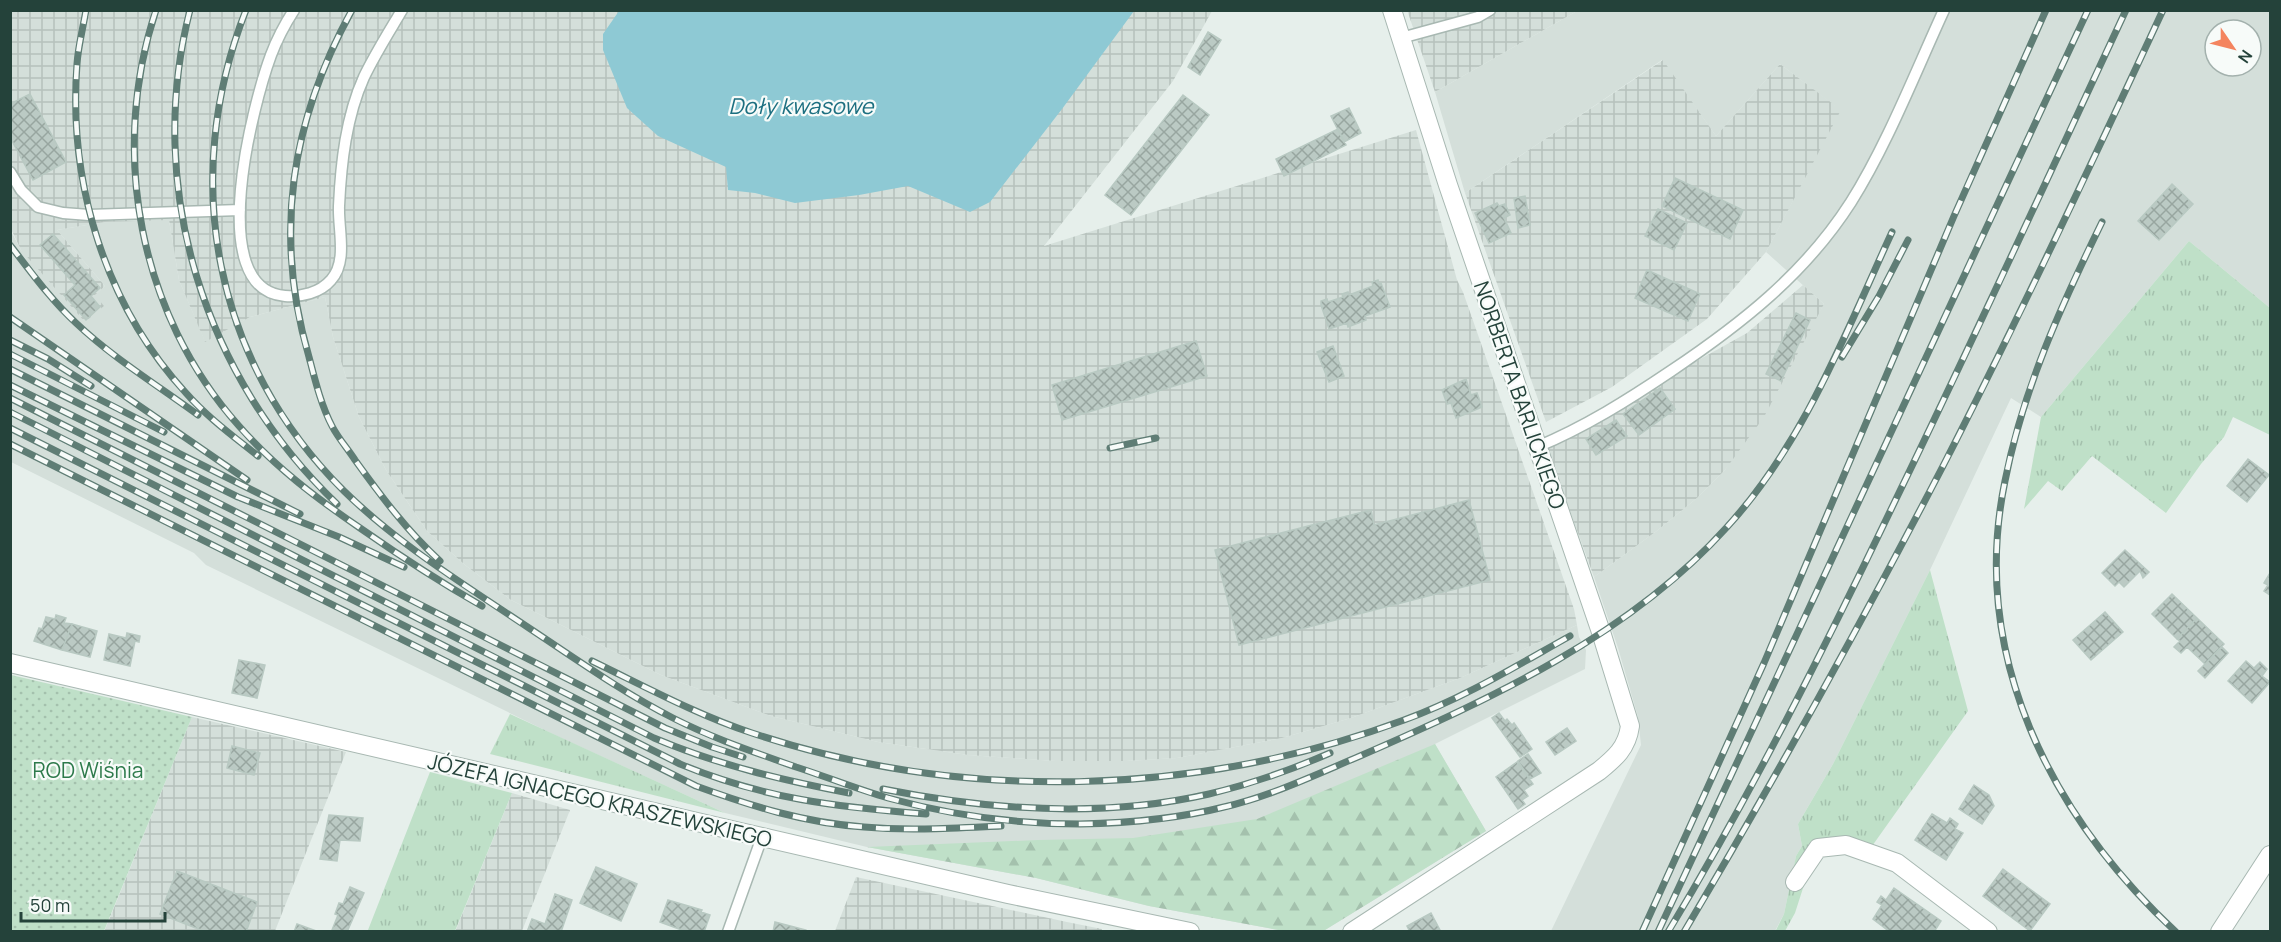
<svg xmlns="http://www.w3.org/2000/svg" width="2281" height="942" viewBox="0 0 2281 942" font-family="Manrope,sans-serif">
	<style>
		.built { fill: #d4dfda; fill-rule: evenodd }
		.industrial { fill: url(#industrial-grid) }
		.grass { fill: url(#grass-tufts) }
		.forest { fill: url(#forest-firs) }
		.garden { fill: url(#garden-dots) }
		.water { fill: #8ec9d4 }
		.building { fill: url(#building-cross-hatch); stroke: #b8c9c2; stroke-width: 1.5 }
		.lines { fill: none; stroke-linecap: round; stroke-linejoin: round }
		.service-casing { stroke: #a8b8b2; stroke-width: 13 }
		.minor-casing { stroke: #a8b8b2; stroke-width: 20 }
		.tertiary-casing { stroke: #a8b8b2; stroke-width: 20 }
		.service { stroke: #fff; stroke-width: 10 }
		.minor { stroke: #fff; stroke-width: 18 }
		.tertiary { stroke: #fff; stroke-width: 18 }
		.rail-casing { stroke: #5f7d75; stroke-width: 7 }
		.rail { stroke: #f7fbf9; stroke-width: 4.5; stroke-dasharray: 14; stroke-linecap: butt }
		.labels { text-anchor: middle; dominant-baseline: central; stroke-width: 4.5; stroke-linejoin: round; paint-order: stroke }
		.street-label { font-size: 21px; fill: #24423a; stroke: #f7fbf9 }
		.park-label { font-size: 21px; fill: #2d7a4b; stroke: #f7fbf9 }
		.water-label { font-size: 22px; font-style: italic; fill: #1c6f80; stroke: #f7fbf9 }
	</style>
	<defs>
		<pattern id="industrial-grid" width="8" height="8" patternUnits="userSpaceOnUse" patternTransform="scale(1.5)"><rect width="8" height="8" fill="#d4dfda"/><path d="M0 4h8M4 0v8" fill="none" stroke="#b6c1bc"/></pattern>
		<pattern id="grass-tufts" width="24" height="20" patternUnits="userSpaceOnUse" patternTransform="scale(1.5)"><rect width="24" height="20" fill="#bfe0c8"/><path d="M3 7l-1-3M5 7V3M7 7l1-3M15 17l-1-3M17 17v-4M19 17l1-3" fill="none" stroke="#a4c1ad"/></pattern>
		<pattern id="forest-firs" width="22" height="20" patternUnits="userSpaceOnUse" patternTransform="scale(1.5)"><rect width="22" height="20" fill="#bfe0c8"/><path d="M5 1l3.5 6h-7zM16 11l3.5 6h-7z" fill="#a4c1ad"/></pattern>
		<pattern id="garden-dots" width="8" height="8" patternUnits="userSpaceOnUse" patternTransform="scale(1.5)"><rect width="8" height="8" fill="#bfe0c8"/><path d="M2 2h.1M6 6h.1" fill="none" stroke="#a4c1ad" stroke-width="1.8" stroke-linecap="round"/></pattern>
		<pattern id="building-cross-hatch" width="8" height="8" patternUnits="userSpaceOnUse" patternTransform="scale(1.5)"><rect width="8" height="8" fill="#bbcac4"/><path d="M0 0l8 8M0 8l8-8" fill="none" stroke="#98a6a0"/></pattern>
	</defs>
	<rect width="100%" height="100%" fill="#e6efeb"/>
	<path class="built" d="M1577,11H2270V308L2189,241L2041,417L2011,398L1930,570L1833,764L1798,824L1802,846L1796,856L1784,914L1775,931H1551L1641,745L1638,717L1618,648L1594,577L1658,530L1697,498L1725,470L1824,304L1766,252L1840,110L1780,64L1716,136L1662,60L1465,193L1435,92ZM2215,30H2251V66H2215Z
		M152,219L169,220L179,280L205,341L250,317L325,297L333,337L359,417L386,470L427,531L465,565L511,600L661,675L771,716L878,742L968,755L1055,761H1126L1177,758L1282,738L1351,718L1460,678L1577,625L1579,637L1586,650L1585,669L1435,744L1486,831L1325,930L1284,931L1149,906L1036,878L867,847L725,813L557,736L206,565L194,553L11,462L10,229L21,250L95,295L105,286L57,230L105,222Z"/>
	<path class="industrial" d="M1407,10L1577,11L1435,92Z
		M11,11H1212L1173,81L1044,246L1416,130L1457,280L1463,292L1574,609L1577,625L1460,678L1351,718L1282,738L1177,758L1126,761H1055L968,755L878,742L771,716L661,675L511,600L465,565L427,531L386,470L359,417L333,337L325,297L250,317L205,342L179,280L169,220L105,222L57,230L105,286L95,295L104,306L85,322L21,250L11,229Z
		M1663,60L1716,136L1780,64L1841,110L1766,252L1707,319L1612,387L1546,422L1465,193Z
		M1803,285L1824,304L1764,417L1725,470L1697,498L1658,530L1594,577L1546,445L1747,333Z
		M192,717L346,752L275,931L104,932Z
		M512,793L570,810L522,931L455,932Z
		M856,877L1067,922L1102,929L1101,932L835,931Z"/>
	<path class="grass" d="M2189,241L2270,308V435L2233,417L2224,437L2201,464L2166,513L2092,456L2062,491L2048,481L2024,509L2041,417Z
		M1930,570L1968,711L1865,856L1844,853L1822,857L1804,885L1795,913L1785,931L1775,932L1784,914L1796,856L1802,846L1798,824L1833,764Z
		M510,714L725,813L490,754Z
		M430,772L512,793L455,931L368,930Z"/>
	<path class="forest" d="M1435,744L1486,831L1325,930L1284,931L1149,906L1036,878L867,847L1038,840L1133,838L1257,819Z"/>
	<path class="garden" d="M11,675L192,717L104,931H11Z"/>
	<path class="water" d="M619,11V10L1134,11L1062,109L990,202L970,212L908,186L859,195L795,203L755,193L728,190L726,167L658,136L627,108L603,50V34Z"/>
	<path class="building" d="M1208,32L1221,40L1200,75L1188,67Z
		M30,94L66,162L33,180L10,137V104Z
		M1183,95L1209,115L1131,215L1105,195Z
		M1349,108L1361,133L1344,142L1331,116Z
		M1338,129L1346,145L1284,176L1276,159Z
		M1675,178L1743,210L1730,239L1662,206Z
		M2172,184L2193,204L2159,240L2138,221Z
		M1525,196L1530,225L1518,228L1514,198Z
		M1497,203L1499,206L1505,204L1510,215L1504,218L1511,233L1489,243L1475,213Z
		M1658,209L1687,223L1674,250L1645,236Z
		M53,234L100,288L91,296L100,307L86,320L64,295L75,285L40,245Z
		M1647,270L1700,294L1688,321L1635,298Z
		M1378,280L1379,284L1381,283L1390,307L1365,316L1366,320L1348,327L1347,323L1329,329L1321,305V301L1327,299L1328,302L1343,297L1342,294L1348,292L1349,295L1373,286L1372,282Z
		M1796,313L1810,320L1781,381L1766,374Z
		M1196,341L1207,376L1062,420L1052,385Z
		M1333,346L1344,376L1329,382L1317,352Z
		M1466,379L1471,395L1477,393L1482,407L1456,418L1451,403L1447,404L1442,390Z
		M1660,388L1675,409L1639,435L1623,414Z
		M1616,420L1627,436L1596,455L1586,439Z
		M2248,459L2269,475L2247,502L2227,486Z
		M1469,500L1490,580L1239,645L1215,550L1371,510L1374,525Z
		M2125,550L2149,572L2143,578L2140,571L2124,587L2119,582L2115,586L2102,573Z
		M2270,573V595L2264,591L2268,585L2264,583Z
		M2172,594L2197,618L2177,639L2152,614Z
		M2105,612L2123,632L2091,660L2073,640Z
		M56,615L66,618L64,623L72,624L62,650L34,641L39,628L42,629L46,617L55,619Z
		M2197,618L2224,644L2205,664L2187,647L2181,653L2174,647L2180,641L2177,639Z
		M72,624L97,631L90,657L62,650Z
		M127,633L140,636L139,642L135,641L130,666L104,660L109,634L126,638Z
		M2222,647L2228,653L2205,678L2198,671Z
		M239,660L265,665L257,698L232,693Z
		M2246,661L2254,668L2260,662L2267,669L2262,676L2270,682L2252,703L2228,681Z
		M1499,713L1505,721L1507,719L1512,725L1514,723L1532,749L1520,757L1492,718Z
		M1567,728L1576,741L1555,755L1546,742Z
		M232,746L260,753L254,775L227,768Z
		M1528,754L1541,773L1530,779L1518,761Z
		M1517,762L1533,784L1524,790L1528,796L1522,800L1525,804L1518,809L1496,777Z
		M1974,785L1989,795L1994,806L1982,824L1959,809Z
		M1932,814L1947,823L1950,818L1958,824L1955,829L1963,833L1946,860L1915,840Z
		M329,815L363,818L360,841L340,840L337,861L320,859Z
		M596,867L637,884L621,921L580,903Z
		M2003,869L2050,904L2030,931L1983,896Z
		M177,871L257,902L246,932H206L160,914Z
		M350,887L364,893L347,932H337L332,930L338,915L335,914L339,903L343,904Z
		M1894,888L1941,921L1934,932H1890L1873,919L1882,905L1877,902L1881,896L1886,900Z
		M555,894L572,900L561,932H527L532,919L545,924Z
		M668,900L702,910L701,912L710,915L704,932H687L660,922Z
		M1431,913L1441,932H1410L1407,926Z
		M775,922L806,930V932H773Z
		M297,924L319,932H294Z"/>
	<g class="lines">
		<defs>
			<path id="service" d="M294,10C285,24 277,39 271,55C254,101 203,290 285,296C301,297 320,293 331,280C348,261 338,230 339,206C341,163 346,117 364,77C375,54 389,32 402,10
				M1401,38L1478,17L1490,10
				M10,172L21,190L38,207L63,213L89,215L240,210
				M1537,447C1585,427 1628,400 1671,371C1741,324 1805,274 1851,202C1887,145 1915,73 1944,10
				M728,932L762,837"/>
			<path id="minor" d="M10,663L1008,894L1190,932
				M1795,882L1818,848L1846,845L1897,863L1988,932
				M1352,932L1599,771C1615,758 1627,748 1630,726L1601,632L1448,185L1392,10"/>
			<path id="tertiary" d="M2220,932L2270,855"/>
		</defs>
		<use href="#service" class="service-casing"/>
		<use href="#minor" class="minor-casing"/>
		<use href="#tertiary" class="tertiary-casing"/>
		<use href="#service" class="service"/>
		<use href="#minor" class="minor"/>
		<use href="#tertiary" class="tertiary"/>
		<defs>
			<path id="rail" d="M86,10C83,28 78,47 77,64C68,183 105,305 186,393C207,417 233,436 258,456
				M156,10C109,152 139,314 239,426C274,466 316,498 360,528C400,556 440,582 482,606
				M190,10C144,189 205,378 337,504
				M246,10C179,180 214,362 344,491C399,545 465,585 529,628C576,659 622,692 673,718C712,738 754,752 796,767C827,777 857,789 888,798C950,815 1015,824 1080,824C1128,823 1177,819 1224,807C1271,796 1315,775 1360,756C1491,699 1630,635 1727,527C1804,443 1845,334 1892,232
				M352,10C291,121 273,234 309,357C315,380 321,405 332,426C338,438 348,449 355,460C381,496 407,531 440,561
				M2102,222C2061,306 2023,389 2005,481C1969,655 2050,815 2176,932
				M10,245C31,272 51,300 76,323C113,358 157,385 198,415
				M10,317L247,480
				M10,340L48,359L91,386
				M10,354L164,432
				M1842,357L1879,296L1908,240
				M10,369L300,514
				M10,385L238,497L339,537L404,567
				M10,398L665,728L712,747L743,757
				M10,412L654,738C718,765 782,780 849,793
				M10,428L680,764C765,799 836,807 926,814
				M10,444L696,786C751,806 805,823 864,827C909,831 956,828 1001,826
				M1110,448L1156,438
				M592,661C644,686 697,715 752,733C962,803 1197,797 1404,720C1462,699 1516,666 1570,636
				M883,789C988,810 1104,818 1209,794C1251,784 1291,770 1330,753
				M1642,932L1764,663L1954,216L2046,10
				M1658,932L2088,10
				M1668,932C1753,791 1826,645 1897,497C1975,336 2050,173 2126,10
				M1684,932C1775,779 1861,624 1943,466C2020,316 2092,163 2163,10"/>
		</defs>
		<use href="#rail" class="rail-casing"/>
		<use href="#rail" class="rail"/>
	</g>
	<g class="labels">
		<g class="street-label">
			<text transform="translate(1520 395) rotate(71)">NORBERTA BARLICKIEGO</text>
			<text transform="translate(600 800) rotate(13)">JÓZEFA IGNACEGO KRASZEWSKIEGO</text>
		</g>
		<g class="park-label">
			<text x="88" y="770">ROD Wiśnia</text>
		</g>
		<g class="water-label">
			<text x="801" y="106">Doły kwasowe</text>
		</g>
	</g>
	<rect width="2281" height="942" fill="none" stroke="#24423a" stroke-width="24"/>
	<g transform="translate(2233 48) rotate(125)"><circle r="28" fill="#f7fbf9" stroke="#a3b1ad" stroke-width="1.5"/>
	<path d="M0-4.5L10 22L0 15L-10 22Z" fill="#f4845f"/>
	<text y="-9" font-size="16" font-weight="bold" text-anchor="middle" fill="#24423a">N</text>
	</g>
	<path d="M21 912v9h144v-9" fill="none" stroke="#24423a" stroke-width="3"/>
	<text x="30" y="912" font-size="18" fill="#24423a" stroke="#f7fbf9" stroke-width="4.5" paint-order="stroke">50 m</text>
</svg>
